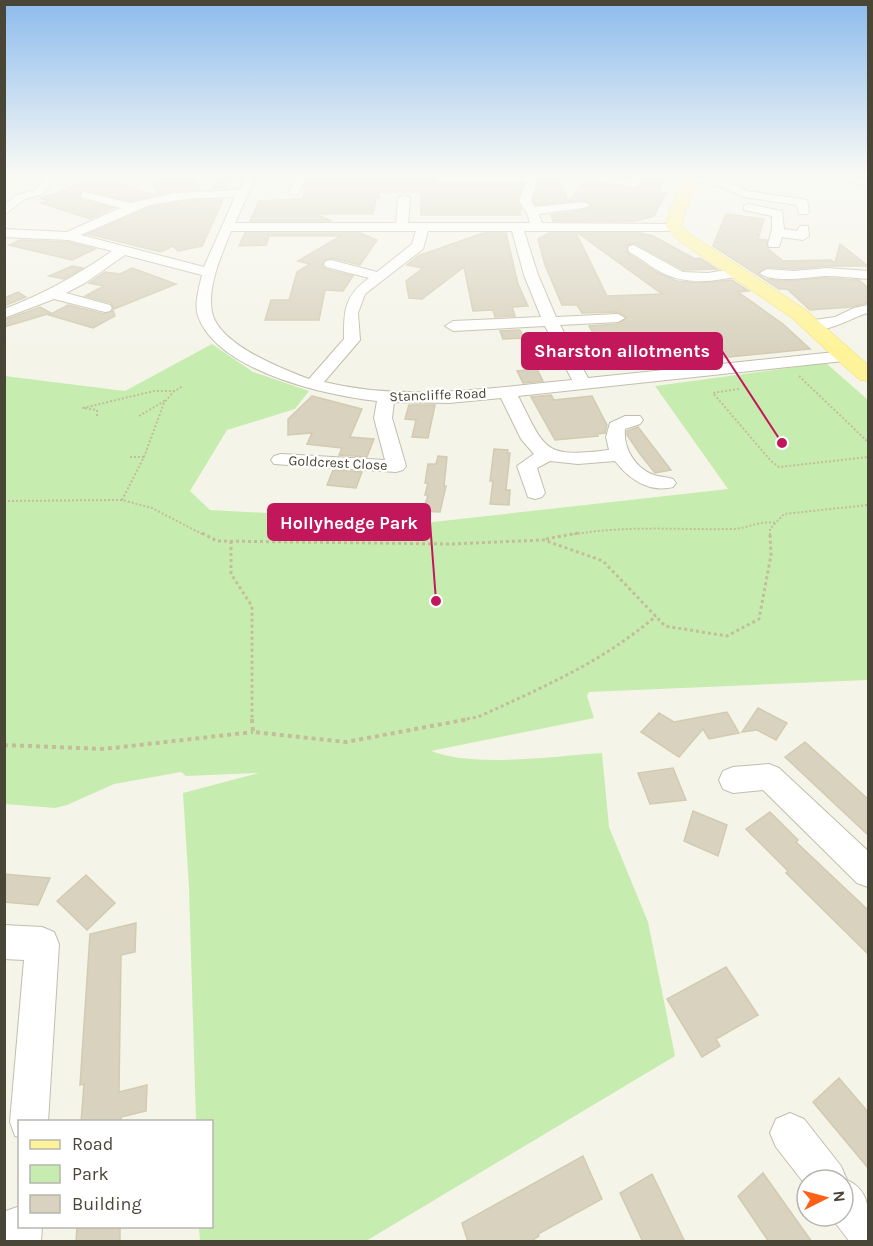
<svg xmlns="http://www.w3.org/2000/svg" width="873" height="1246" viewBox="0 0 873 1246" font-family="Karla,sans-serif">
	<style>
		.green { fill: #c7ecb0 }
		.building { fill: #d8d2be; stroke: #d3cbb0; stroke-width: 1.5 }
		.lines { fill: none; stroke-linecap: round; stroke-linejoin: round }
		.minor-casing { stroke: #c2beab; stroke-width: 2 }
		.major-casing { stroke: #ebd862; stroke-width: 1 }
		.path-far2 { stroke: #c4bd9b; stroke-width: 2; stroke-dasharray: 2 2; stroke-linecap: butt }
		.path-far1 { stroke: #c4bd9b; stroke-width: 3; stroke-dasharray: 3 3; stroke-linecap: butt }
		.path { stroke: #c4bd9b; stroke-width: 4; stroke-dasharray: 4 4; stroke-linecap: butt }
		.minor { fill: #fff; fill-rule: evenodd }
		.major { fill: #fff399; fill-rule: evenodd }
		.labels { text-anchor: middle; dominant-baseline: central; stroke-width: 4.5; stroke-linejoin: round; paint-order: stroke }
		.far-street-label { font-size: 14px; fill: #4a4637; stroke: #fff }
		.leader { fill: none; stroke: #c2185b; stroke-width: 2 }
		.callout-dot { fill: #c2185b; stroke: #fff; stroke-width: 2 }
		.callout { fill: #c2185b; stroke: #c2185b; stroke-width: 2 }
		.callout-label { font-size: 18px; text-anchor: middle; font-weight: bold; fill: #fff }
	</style>
	<rect width="100%" height="100%" fill="#f5f4e9"/>
	<path class="green" d="M212,344L253,372L309,391L295,409L227,430L190,491L210,510L433,522L728,489L655,386L826,363L868,400V680L589,692L587,696L594,718L431,751C475,768 554,756 602,753L609,827L648,922L675,1056L366,1241H200L199,1227L212,1226V1122L196,1121L189,888L183,793L259,773L186,776L181,772L114,784L67,805L55,808L5,804V376L125,391Z"/>
	<path class="building" d="M180,176L182,180L195,179L200,190L173,191L157,194L153,184L165,182L163,178Z
		M219,176H232L227,188L211,189Z
		M310,176H434L435,181L441,184H523L517,200L521,209H519L521,215H421V192H380L379,198H376L373,214H315L332,221H250L259,201L302,199Z
		M541,176H557L568,201L585,182L634,189L639,187L645,176H666L659,192L666,193L654,216L635,221H553L551,215L584,210L592,204L584,200L536,205L533,201Z
		M92,181L100,183L107,181L155,195L131,201L86,190L80,191V199L113,208L90,219L41,203L49,201L41,198Z
		M223,200L202,246L178,251L173,246L161,252L88,234L151,207L187,201Z
		M726,214L764,219L758,239L767,240L768,249L783,261L831,260L835,263L840,244L868,266H827L794,269L767,267L758,274L765,279L782,281L825,278L859,280L868,288V303L851,307L810,310L787,289H779L713,246Z
		M245,233H360L377,240L360,265L332,258L324,260L322,265L325,269L353,276L343,291L325,290L319,320H265L271,300H289L297,272L310,264L298,261L341,236H269L266,245L239,246Z
		M483,233H506L518,284L528,306L512,307L515,316L495,317L493,310L473,311L464,267L422,299L409,298L406,281L423,268L407,265L418,256Z
		M549,233H576L607,296L662,294L578,233H642L653,236L695,259L700,258L717,269L684,270L635,243L627,245V253L656,272L677,281L699,283L732,280L749,291L738,292L783,324L810,349L618,368L612,359L590,361L589,338H596L589,326L618,324L627,317L618,312L582,313L577,305H562L545,265L538,239Z
		M20,240L68,242L95,249L72,260L9,245Z
		M72,266L83,268L64,279L49,276Z
		M132,268L176,284L114,309L111,303L85,296L104,286L89,283L105,272L120,274Z
		M18,292L26,297L4,306V298Z
		M68,305L104,314L113,310L115,316L93,328L49,315Z
		M40,307L51,313L4,327V320Z
		M520,330L524,338L503,339L500,331Z
		M537,369L543,381L523,383L517,371Z
		M551,395L554,400L592,396L607,425L605,433L597,434L598,436L555,440L531,397Z
		M312,396L362,409L350,437L374,439L367,457L339,455L342,448L307,444L312,433L288,435V419Z
		M409,405H435L428,438L412,437L416,420L405,419Z
		M638,427L671,470L655,473L640,454L627,435V431Z
		M494,449L508,450L507,453H510L506,490H510L509,505L490,504L493,481H490Z
		M438,456L447,457L444,486H446L440,512L423,511L428,495H425L428,483H425L428,464H436Z
		M333,470L362,472L356,488L327,485Z
		M758,708L787,723L776,740L757,730L742,732Z
		M727,712L739,733L709,739L703,729L679,757L641,732L659,713L674,722Z
		M805,742L868,799V835L785,757Z
		M673,768L686,800L650,804L638,773Z
		M693,811L727,825L718,856L684,841Z
		M770,812L798,840L796,842L868,910V954L786,873L788,871L746,829Z
		M4,874L37,877L50,878L38,905L4,902Z
		M86,875L115,903L87,930L57,901Z
		M136,923L135,952L121,955L119,1092L147,1085L146,1111L121,1117V1122H81L84,1084L80,1085L90,934Z
		M726,967L758,1015L716,1039L720,1046L702,1057L667,999Z
		M839,1078L868,1112V1168L813,1102Z
		M583,1156L602,1199L538,1234L539,1236L530,1242H468L462,1223Z
		M763,1173L812,1242H769L738,1196Z
		M652,1174L685,1242H643L620,1193Z
		M77,1227H120V1242H76Z"/>
	<g class="lines">
		<defs>
			<path id="minor" d="M4,176H63L54,179L43,194L25,199L4,215V205L17,195L35,190L43,180H4Z
				M246,176H256L235,223H396L398,198L404,195L410,198L408,223H530L527,213L519,201L526,182H441L437,181L436,176H539L531,201L535,207L584,202L590,205L584,208L539,214L542,223L678,224V230L674,231H524L538,275L556,317L618,314L625,318L618,322L560,325L588,378L844,351L852,356L844,361L518,396C546,451 543,458 609,450L606,437L610,423L625,416H640L643,420L640,424L625,429C623,448 635,468 654,475C660,477 667,477 673,479L676,483L673,487C649,493 629,479 615,461L578,464L550,461L537,468L545,493L542,497L535,499L528,497L517,466L534,454L521,439L501,398L449,403L394,402L392,418L406,466L403,470L396,472L274,464L271,460L274,456L281,454L385,460L374,418L377,401C327,396 217,371 198,316C194,304 199,288 202,275L125,255L85,283L66,293L110,305L112,308L110,311L105,312L54,299L4,318V309C44,294 78,275 112,251L68,240L4,237V229L67,232L120,208L81,197V193L85,192L131,203L173,193L239,190ZM235,197L204,267L81,235L150,205L187,199ZM231,231H416L412,244L377,272L331,260L326,261L324,264L326,267L369,278C344,296 344,310 344,339L309,379C282,369 218,344 212,312C207,286 222,254 231,231ZM428,231H512L524,275L541,317L453,321L445,326L453,331L545,326L572,380C490,388 406,402 324,382L360,340L358,313L365,294L423,249Z
				M297,176H307L298,194H290L288,192Z
				M600,176L630,180L633,176H643L637,186L633,187L601,182Z
				M687,176L729,182L747,191L807,200L809,211L807,214H799L797,205L744,197L722,187L687,180Z
				M835,176H851L868,181V187L836,178Z
				M748,204L782,211L784,229L797,231L800,226H808L809,236L803,240L782,237L779,247H769L768,244L772,229V216L744,210V206Z
				M634,245L683,272L708,273L738,268L745,272L743,275C714,282 684,286 657,270C647,264 639,257 629,252L628,249L629,246Z
				M827,268L868,271V279C854,278 840,276 825,276C810,277 772,284 760,273L767,269L794,271Z
				M868,305V313C853,316 819,340 804,324L807,321L835,317L854,308Z
				M769,764L779,768L868,851V887L857,883L763,790L733,793L723,789L719,780L723,771L733,767Z
				M4,925L42,927L54,932L59,944L48,1122H20V1137L15,1136L10,1122L24,960L4,959Z
				M790,1113L804,1119L841,1166L847,1180C873,1192 868,1215 868,1242H850L830,1216H843V1180H807V1187L776,1147L770,1133L776,1119Z
				M20,1206V1226H42L41,1242H4L6,1211Z"/>
			<path id="major" d="M685,176H699L685,212L682,226L690,234L806,310L868,365V381L860,380L837,360L792,318L678,240L666,227L669,212Z"/>
		</defs>
		<use href="#minor" class="minor-casing"/>
		<use href="#major" class="major-casing"/>
		<path class="path-far2" d="M799,376L868,442
			M739,389L713,393L771,461L779,467L868,457
			M97,416V410L83,408L154,391H175L183,386
			M139,416L166,400
			M130,457H144
			M122,500L144,457L164,403L174,391
			M4,501L122,500L152,508L204,535
			M570,535C623,525 677,530 731,529C748,529 758,520 776,523
			M770,535V529L784,514L868,505"/>
		<path class="path-far1" d="M202,533L217,541L450,544L544,540L603,561L665,626L727,636L759,619L771,555L770,533
			M546,539L578,533
			M231,541V574L252,606V720
			M461,720L478,717C543,687 601,663 656,616"/>
		<path class="path" d="M252,719L253,732L346,742L469,719
			M4,745L104,749L253,732"/>
		<use href="#minor" class="minor"/>
		<use href="#major" class="major"/>
	</g>
	<linearGradient id="sky" x2="0" y2="1"><stop stop-color="#8cbbed"/><stop offset="0.5" stop-color="#fafaf5"/><stop offset="1" stop-color="#fafaf5" stop-opacity="0"/></linearGradient>
	<rect width="873" height="350" fill="url(#sky)"/>
	<g class="labels">
		<g class="far-street-label">
			<text transform="translate(438 395) rotate(-2)">Stancliffe Road</text>
			<text transform="translate(338 463) rotate(3)">Goldcrest Close</text>
		</g>
	</g>
	<path class="leader" d="M782 443L722 351M436 601L430 522"/>
	<g class="callout-dot">
		<circle cx="782" cy="443" r="6"/>
		<circle cx="436" cy="601" r="6"/>
	</g>
	<g class="callout">
		<rect x="522" y="333" width="200" height="36" rx="6"/>
		<rect x="268" y="504" width="162" height="36" rx="6"/>
	</g>
	<g class="callout-label">
		<text x="622" y="357">Sharston allotments</text>
		<text x="349" y="529">Hollyhedge Park</text>
	</g>
	<rect width="873" height="1246" fill="none" stroke="#4a4637" stroke-width="12"/>
	<rect x="18" y="1120" width="195" height="108" fill="#ffffff" stroke="#b7b5af" stroke-width="1.5"/>
	<rect x="30" y="1140" width="30" height="9" fill="#fff399" stroke="#b7b5af" stroke-width="1.5"/>
	<text x="72" y="1150" font-size="18" fill="#4a4637">Road</text>
	<rect x="30" y="1165" width="30" height="18" fill="#c7ecb0" stroke="#b7b5af" stroke-width="1.5"/>
	<text x="72" y="1180" font-size="18" fill="#4a4637">Park</text>
	<rect x="30" y="1195" width="30" height="18" fill="#d8d2be" stroke="#b7b5af" stroke-width="1.5"/>
	<text x="72" y="1210" font-size="18" fill="#4a4637">Building</text>
	<g transform="translate(825 1198) rotate(84)"><circle r="28" fill="#ffffff" stroke="#b7b5af" stroke-width="1.5"/>
	<path d="M0-4.5L10 22L0 15L-10 22Z" fill="#ff6017"/>
	<text y="-9" font-size="16" font-weight="bold" text-anchor="middle" fill="#4a4637">N</text>
	</g>
</svg>
